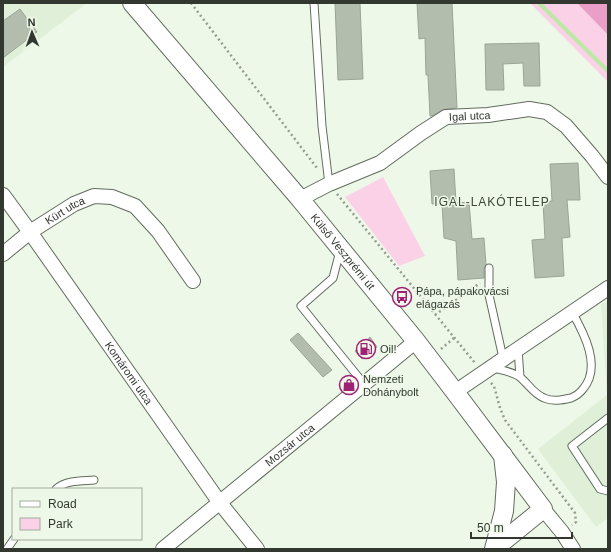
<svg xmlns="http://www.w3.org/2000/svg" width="611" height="552" viewBox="0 0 611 552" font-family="Helvetica,sans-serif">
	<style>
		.built { fill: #dfefd8 }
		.green { fill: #fbd1e7 }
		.forest { fill: #e99fc7 }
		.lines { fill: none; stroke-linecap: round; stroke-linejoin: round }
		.stream { stroke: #bbe8a5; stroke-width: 4 }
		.building { fill: #b2bdad; stroke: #9aa596 }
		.service-casing { stroke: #626c5e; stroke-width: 9 }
		.minor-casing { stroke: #626c5e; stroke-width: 16 }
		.tertiary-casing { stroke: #626c5e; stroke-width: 20 }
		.path { stroke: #959d91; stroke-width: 2.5; stroke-dasharray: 2 3; stroke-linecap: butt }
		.service { stroke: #fff; stroke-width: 7 }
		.minor { stroke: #fff; stroke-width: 14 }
		.tertiary { stroke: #fff; stroke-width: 18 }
		.labels { text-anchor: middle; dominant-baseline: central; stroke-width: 3; stroke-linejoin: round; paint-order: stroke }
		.street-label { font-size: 11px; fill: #323730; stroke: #edf8e8 }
		.poi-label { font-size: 11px; fill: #323730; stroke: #edf8e8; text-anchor: start }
		.neighbourhood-label { font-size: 12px; letter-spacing: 1px; fill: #3d4639; stroke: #edf8e8 }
	</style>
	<rect width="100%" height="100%" fill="#edf8e8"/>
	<path class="built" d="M3,3H87L3,67Z
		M608,301V518L596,527L538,449L607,395L601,304Z"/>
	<path class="green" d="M530,3H577L608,35V82Z
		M383,177L425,256L399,266L345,197Z"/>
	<path class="forest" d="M577,3H608V35Z"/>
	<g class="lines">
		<path class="stream" d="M539,3L608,71"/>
	</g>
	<path class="building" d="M335,3H360L363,79L338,80Z
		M417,3H452L457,108L446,109L442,110L432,116H430L428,75H426L425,38L419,39Z
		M20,9L37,32L3,58V21Z
		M539,43L540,86H524L523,63L503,64L504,90H486L485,44Z
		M578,163L580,200H567L570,237L562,238L564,276L535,278L532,240L545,239L543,202L552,201L550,164Z
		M454,169L456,203L469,202L472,239L484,238L486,265L484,268V278L458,280L456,241L444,238L442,204H432L430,171Z
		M298,333L332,370L323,377L290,340Z
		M370,337L377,347L362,359L355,351Z"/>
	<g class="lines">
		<defs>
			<path id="service" d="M314,3L322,126L329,184
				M340,251L333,278L301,306L364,384
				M489,268V295L503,358
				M518,349L520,377
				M492,368C501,370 515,372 521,378C529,385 534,394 544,398C553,402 562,400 571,398C576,396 580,393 583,389C602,367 584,333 572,312
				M608,418L572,446L600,489L608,491
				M56,489C66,480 81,481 94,480
				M7,549L14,539"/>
			<g id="minor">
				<path id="s1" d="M3,195L30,232L220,503L257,549"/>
				<path id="s2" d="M300,199L329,184L380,163L421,133L446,117L488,115L529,109L547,112L566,126L592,156L608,177"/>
				<path id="s3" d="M3,254L30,232L74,204L94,196L112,197L135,206L158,231L193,281"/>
				<path d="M455,392L518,349L608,288"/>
				<path d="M543,509L562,532L573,549"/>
				<path id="s4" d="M163,549L364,384L416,341"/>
			</g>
			<g id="tertiary">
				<path id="s5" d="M132,3L300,199L416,341L455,392L543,509L495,548"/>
				<path d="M494,549L504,511L506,482L503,455"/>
			</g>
		</defs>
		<use href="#service" class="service-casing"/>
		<use href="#minor" class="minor-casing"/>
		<use href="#tertiary" class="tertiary-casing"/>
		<path class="path" d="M191,3L317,168
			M337,194L475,363
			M435,315L480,283
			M441,349L454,338
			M491,383L494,386L500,408L505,420L575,513L576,522L572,525"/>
		<use href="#service" class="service"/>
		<use href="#minor" class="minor"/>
		<use href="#tertiary" class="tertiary"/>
	</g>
	<defs>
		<symbol id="bus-ring" viewBox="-11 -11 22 22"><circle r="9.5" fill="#edf8e8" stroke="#9f2174" stroke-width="1.5"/><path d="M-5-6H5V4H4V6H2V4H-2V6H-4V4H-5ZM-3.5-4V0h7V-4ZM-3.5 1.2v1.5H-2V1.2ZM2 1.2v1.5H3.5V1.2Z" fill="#9f2174"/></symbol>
		<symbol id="fuel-ring" viewBox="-11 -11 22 22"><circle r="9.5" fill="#edf8e8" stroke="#9f2174" stroke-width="1.5"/><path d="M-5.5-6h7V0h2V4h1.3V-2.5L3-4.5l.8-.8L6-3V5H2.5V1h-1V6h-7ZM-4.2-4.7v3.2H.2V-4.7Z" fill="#9f2174"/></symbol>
		<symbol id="shop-ring" viewBox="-11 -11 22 22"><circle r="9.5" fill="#edf8e8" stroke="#9f2174" stroke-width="1.5"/><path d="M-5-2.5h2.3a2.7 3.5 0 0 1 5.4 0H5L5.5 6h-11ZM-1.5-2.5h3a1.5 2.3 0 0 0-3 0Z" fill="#9f2174"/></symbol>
	</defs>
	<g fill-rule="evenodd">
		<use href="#bus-ring" x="391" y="286" width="22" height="22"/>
		<use href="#fuel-ring" x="355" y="338" width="22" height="22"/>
		<use href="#shop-ring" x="338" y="374" width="22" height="22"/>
	</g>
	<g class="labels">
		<g class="street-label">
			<text stroke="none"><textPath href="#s2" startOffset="192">Igal utca</textPath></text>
			<text stroke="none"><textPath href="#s3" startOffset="76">Kürt utca</textPath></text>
			<text stroke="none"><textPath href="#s5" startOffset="326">Külső Veszprémi út</textPath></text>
			<text stroke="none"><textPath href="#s1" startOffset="218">Komáromi utca</textPath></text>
			<text stroke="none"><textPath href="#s4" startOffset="164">Mozsár utca</textPath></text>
		</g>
		<g class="poi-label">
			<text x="416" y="291">Pápa, pápakovácsi<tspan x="416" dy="13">elágazás</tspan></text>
			<text x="380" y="349">Oil!</text>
			<text x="363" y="379">Nemzeti<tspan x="363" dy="13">Dohánybolt</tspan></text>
		</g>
		<g class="neighbourhood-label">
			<text x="492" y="202">IGAL-LAKÓTELEP</text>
		</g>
	</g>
	<rect width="611" height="552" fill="none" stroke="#323730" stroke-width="8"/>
	<rect x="12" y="488" width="130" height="52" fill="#edf8e8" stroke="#a2ab9e"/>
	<rect x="20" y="501" width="20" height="6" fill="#ffffff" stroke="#a2ab9e"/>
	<text x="48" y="508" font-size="12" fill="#323730">Road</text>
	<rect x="20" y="518" width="20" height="12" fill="#fbd1e7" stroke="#a2ab9e"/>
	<text x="48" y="528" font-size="12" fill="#323730">Park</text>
	<g transform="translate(32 32) rotate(358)" stroke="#edf8e8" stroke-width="3" paint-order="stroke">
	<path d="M0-3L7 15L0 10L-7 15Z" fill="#323730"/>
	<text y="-6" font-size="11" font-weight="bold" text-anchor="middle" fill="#323730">N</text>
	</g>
	<path d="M471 532v6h101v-6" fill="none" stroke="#323730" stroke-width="2"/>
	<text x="477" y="532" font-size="12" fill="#323730" stroke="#edf8e8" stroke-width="3" paint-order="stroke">50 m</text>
</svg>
